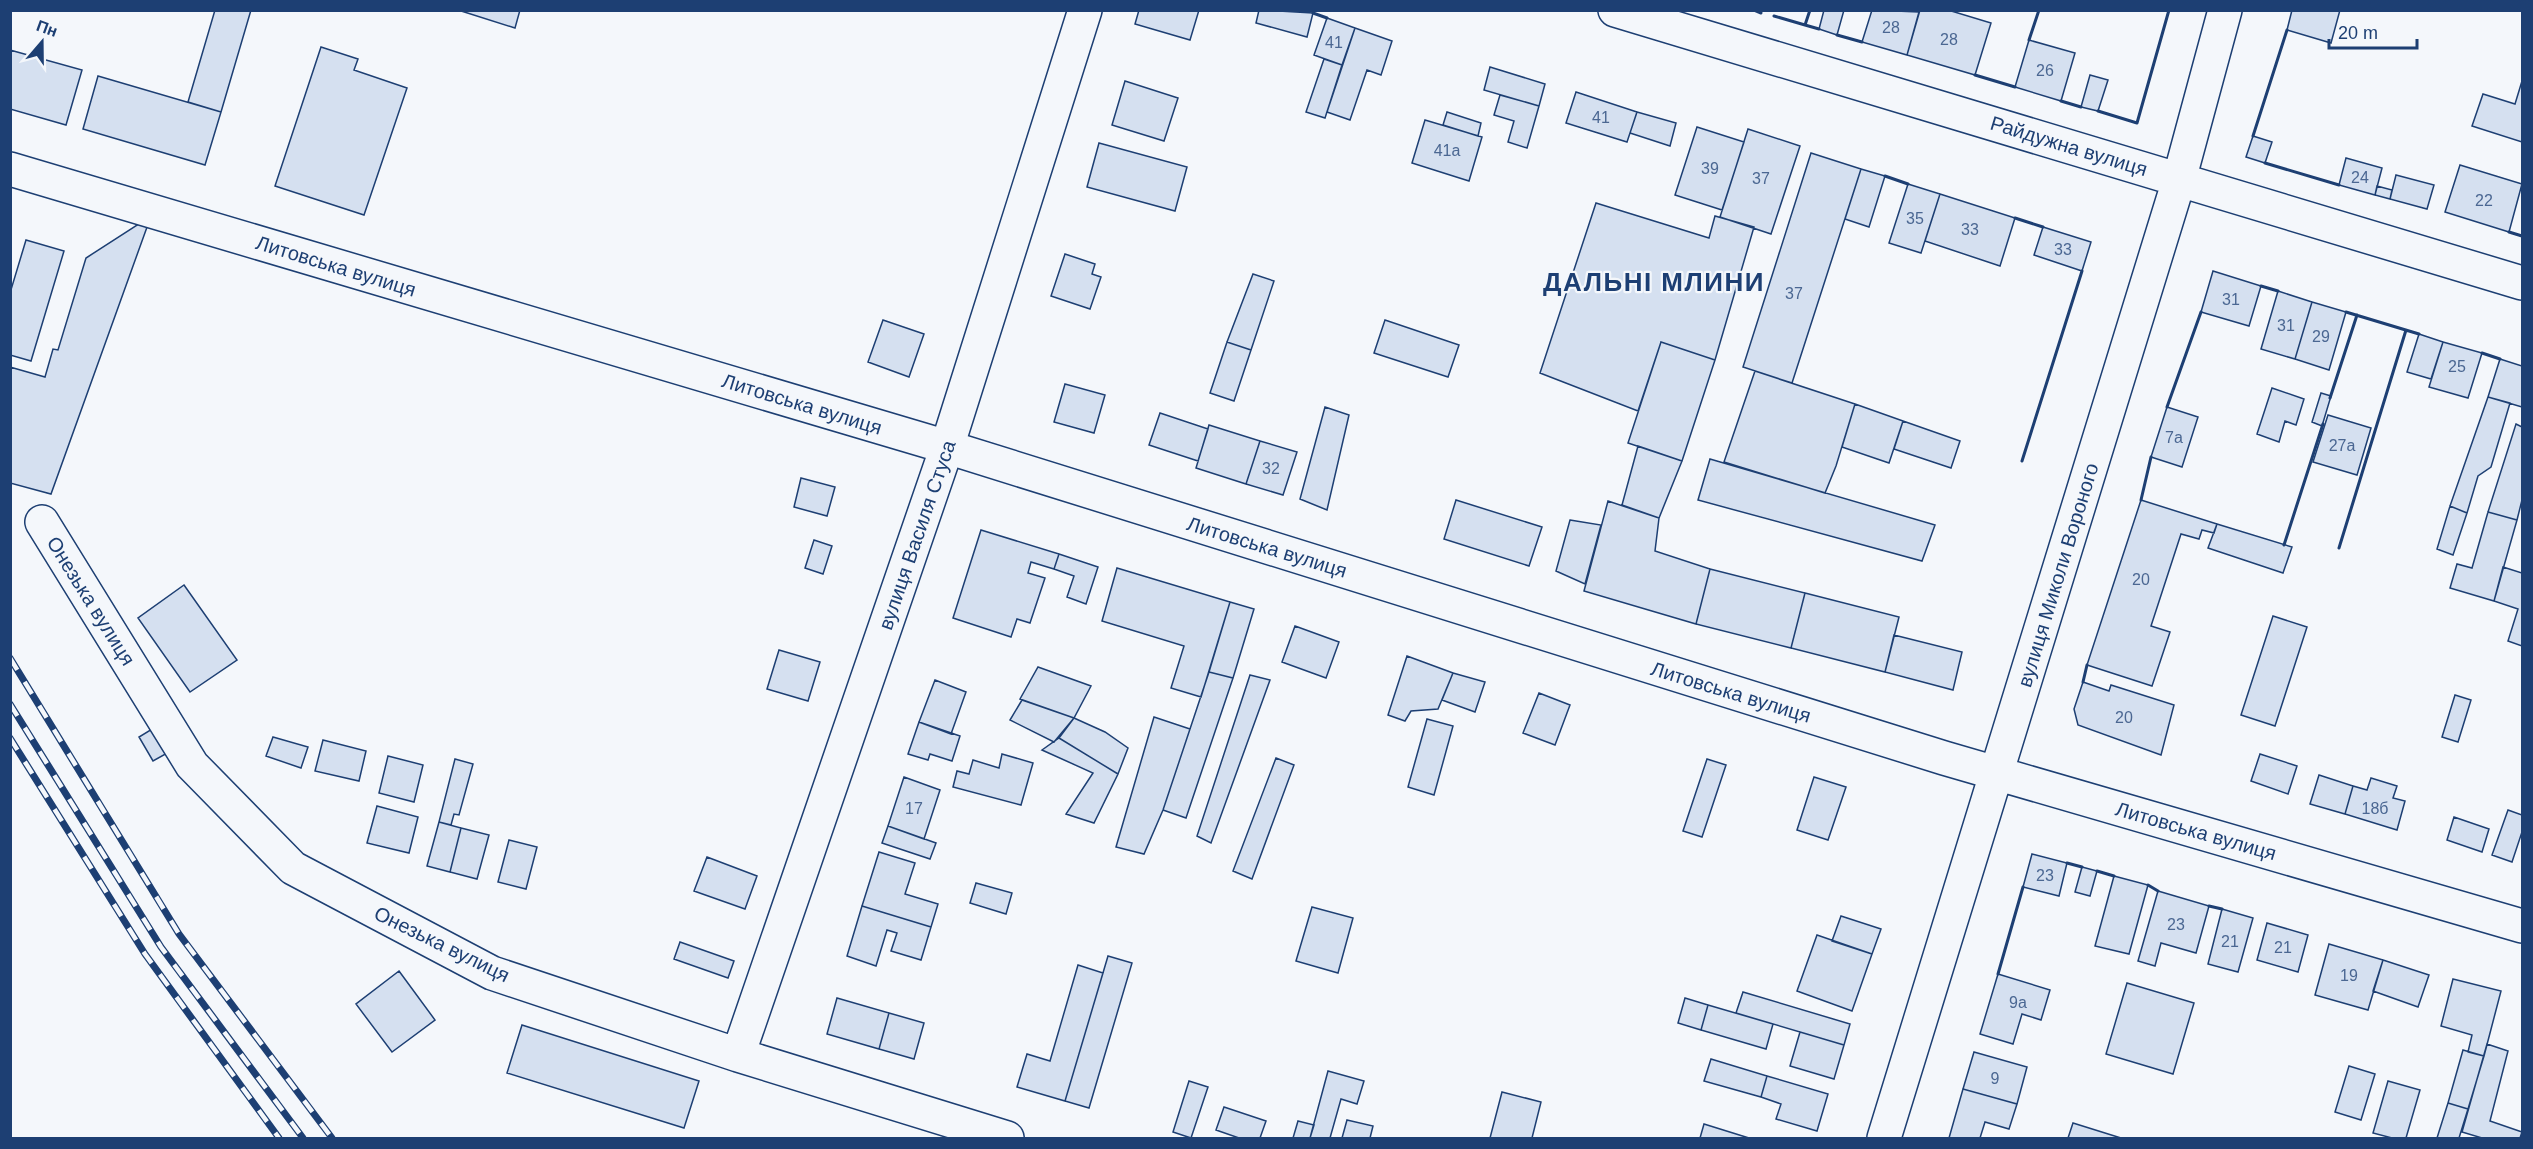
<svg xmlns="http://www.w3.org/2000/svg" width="2533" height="1149" viewBox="0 0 2533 1149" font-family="Arial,sans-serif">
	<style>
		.building { fill: #d5e0f0; stroke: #1d3f73; stroke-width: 1.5 }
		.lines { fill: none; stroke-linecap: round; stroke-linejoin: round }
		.minor-casing { stroke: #1d3f73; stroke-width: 36 }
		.minor { stroke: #f4f7fb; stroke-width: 33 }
		.rail-casing { stroke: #1d3f73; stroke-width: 7 }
		.rail { stroke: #f4f7fb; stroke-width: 4.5; stroke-dasharray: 14; stroke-linecap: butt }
		.wall { stroke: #1d3f73; stroke-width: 3 }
		.labels { text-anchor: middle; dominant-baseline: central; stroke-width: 4.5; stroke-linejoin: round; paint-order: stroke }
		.number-label { font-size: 16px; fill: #4b6792 }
		.street-label { font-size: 20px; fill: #1d3f73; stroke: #f4f7fb }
		.district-label { font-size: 26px; font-weight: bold; letter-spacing: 1.5px; fill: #1d3f73; stroke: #f4f7fb }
	</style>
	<rect width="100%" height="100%" fill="#f4f7fb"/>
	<path class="building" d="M215,10H251L221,112L188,102Z
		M458,10H520L515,28Z
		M1139,10H1199L1190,40L1135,24Z
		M1259,10L1313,13L1307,37L1256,23Z
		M1824,10H1844L1837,35L1819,29Z
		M1872,10L1919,12L1907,55L1862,42Z
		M1920,10H1948L1991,23L1975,75L1907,55Z
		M2292,10H2340L2331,43L2287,30Z
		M1327,18L1355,28L1342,65L1314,55Z
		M1355,28L1392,41L1381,75L1367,70L1350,120L1327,112Z
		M2029,40L2075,53L2061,101L2015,87Z
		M321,47L358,59L354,70L407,88L364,215L275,186Z
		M10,50L82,70L66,125L10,109Z
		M1324,59L1342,65L1325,118L1306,112Z
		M1490,67L1545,84L1539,106L1484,90Z
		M2090,75L2108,80L2098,111L2081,107Z
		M98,76L221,112L205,165L83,129Z
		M1125,81L1178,98L1164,141L1112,125Z
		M2522,81V142L2472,126L2483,94L2515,104Z
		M1576,92L1637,112L1627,142L1566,123Z
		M1500,95L1539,106L1527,148L1508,142L1514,121L1494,115Z
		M1447,112L1481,123L1478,136L1443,125Z
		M1637,112L1676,123L1670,146L1630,133Z
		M1425,120L1482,137L1469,181L1412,163Z
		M1697,127L1744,142L1722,210L1675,195Z
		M1748,129L1800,146L1771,234L1720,217Z
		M2253,136L2272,142L2265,163L2246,157Z
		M1099,143L1187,167L1175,211L1087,187Z
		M1811,153L1861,169L1792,383L1743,367Z
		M2346,158L2382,168L2375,195L2339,185Z
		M2460,165L2522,184L2509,232L2445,212Z
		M1861,169L1885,176L1869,227L1845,219Z
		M2396,175L2434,185L2427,209L2390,199Z
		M1908,184L1940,194L1921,253L1889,243Z
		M2377,186L2392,190L2390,199L2375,195Z
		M1940,194L2015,218L2000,266L1925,241Z
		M1596,203L1709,238L1715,216L1754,227L1715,360L1661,342L1638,411L1540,373Z
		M151,216L51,494L10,483V367L45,377L53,349L58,350L86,258Z
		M2043,227L2091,242L2082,271L2034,255Z
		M26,240L64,251L31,361L10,355V293Z
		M1065,254L1095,264L1092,274L1101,277L1090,309L1051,296Z
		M2213,271L2261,286L2249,326L2201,312Z
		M1253,274L1274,281L1251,350L1227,342Z
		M2278,291L2312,302L2295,359L2261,349Z
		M2312,302L2346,312L2329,370L2295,359Z
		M883,320L924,334L909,377L868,362Z
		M1385,320L1459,345L1448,377L1374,353Z
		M2419,334L2443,342L2431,379L2407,372Z
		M1227,342L1251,350L1234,401L1210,393Z
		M1661,342L1715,360L1682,461L1628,443Z
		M2443,342L2482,353L2468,398L2429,387Z
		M2500,359L2522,366V407L2488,397Z
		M1755,371L1855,404L1836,466L1825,493L1724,462Z
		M1065,384L1105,395L1094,433L1054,422Z
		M2272,388L2304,399L2296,425L2285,421L2279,442L2257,434Z
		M2321,393L2331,396L2322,426L2312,422Z
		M2488,397L2510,403L2491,467L2478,476L2467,513L2450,506Z
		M1855,404L1903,421L1889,463L1842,447Z
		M1325,407L1349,415L1327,510L1300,499Z
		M2167,407L2198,417L2182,467L2151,457Z
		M1160,413L1208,429L1198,461L1149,445Z
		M2328,415L2371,428L2357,475L2313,462Z
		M1903,421L1960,441L1951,468L1894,449Z
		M2516,424L2522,427V500L2517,520L2488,512Z
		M1209,425L1260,441L1246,484L1196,468Z
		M1260,441L1297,452L1283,495L1246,484Z
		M1638,446L1682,461L1659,518L1622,505Z
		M1710,459L1935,525L1922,561L1698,500Z
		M801,478L835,487L827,516L794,507Z
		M1456,500L1542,527L1529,566L1444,539Z
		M2141,500L2217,524L2214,533L2202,530L2199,539L2181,534L2151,626L2170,632L2152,686L2087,665Z
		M1608,501L1659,518L1655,551L1710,569L1696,624L1584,591Z
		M2450,506L2467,513L2453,555L2437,549Z
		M2488,512L2517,520L2494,601L2450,588L2457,564L2472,568Z
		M1570,520L1601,525L1585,584L1556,571Z
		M2217,524L2292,547L2283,573L2208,548Z
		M981,530L1059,554L1054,569L1031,562L1028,573L1045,578L1030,623L1017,619L1011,637L953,618Z
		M814,540L832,546L823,574L805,568Z
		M1059,554L1098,567L1086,604L1067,597L1074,576L1054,569Z
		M2503,567L2522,573V646L2508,641L2518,609L2494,601Z
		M1117,568L1230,602L1201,697L1171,688L1184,646L1102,621Z
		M1710,569L1805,593L1791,648L1696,624Z
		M184,585L237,660L190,692L138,618Z
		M1805,593L1899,617L1885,672L1791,648Z
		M1230,602L1254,609L1233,678L1209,672Z
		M2273,616L2307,627L2275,726L2241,715Z
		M1295,626L1339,642L1326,678L1282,662Z
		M1894,635L1962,652L1953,690L1885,672Z
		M779,650L820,662L808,701L767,689Z
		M1407,656L1453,673L1438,709L1411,711L1405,721L1388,715Z
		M1038,667L1091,686L1074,718L1020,699Z
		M1209,672L1233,678L1186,818L1163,810Z
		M1453,673L1485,682L1475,712L1442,700Z
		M1250,675L1270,680L1211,843L1197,836Z
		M935,680L966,692L951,734L919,722Z
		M2083,682L2109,691L2111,685L2174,705L2161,755L2078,725L2074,709Z
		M1539,693L1570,705L1555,745L1523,733Z
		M2455,695L2471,700L2458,742L2442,737Z
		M1022,700L1074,718L1054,742L1010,720Z
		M1154,717L1190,729L1163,810L1144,854L1116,847Z
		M1074,718L1105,732L1128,748L1118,774L1059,738Z
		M1427,719L1453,726L1434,795L1408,787Z
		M919,722L960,736L952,761L930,754L928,760L908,754Z
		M157,726L171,751L153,761L139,737Z
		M273,737L308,747L301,768L266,756Z
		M1059,738L1118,774L1094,823L1066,814L1093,773L1042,750Z
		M323,740L366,751L359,781L315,771Z
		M1002,754L1033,763L1021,805L953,787L957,771L969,774L973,760L999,768Z
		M2260,754L2297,766L2288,794L2251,781Z
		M388,756L423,765L414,802L379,793Z
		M1276,758L1294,765L1252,879L1233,871Z
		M455,759L473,764L459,815L454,814L451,825L439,822Z
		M1707,759L1726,765L1702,837L1683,831Z
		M2319,775L2353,786L2345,814L2310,804Z
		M904,777L940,790L924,839L888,826Z
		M1814,777L1846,787L1828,840L1797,830Z
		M2371,778L2397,786L2393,798L2405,801L2397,830L2345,814L2353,786L2367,790Z
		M377,806L418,817L409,853L367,843Z
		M2508,810L2522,815V832L2512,862L2492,855Z
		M2454,817L2489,829L2482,852L2447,840Z
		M439,822L461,828L450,872L427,866Z
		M888,826L936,843L930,859L882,843Z
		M461,828L489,835L477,879L450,872Z
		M509,840L537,847L526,889L498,882Z
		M879,852L915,863L905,894L938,904L931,927L862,906Z
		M2032,854L2067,863L2059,896L2023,887Z
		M707,857L757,876L745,909L694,891Z
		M2082,867L2097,871L2090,896L2075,892Z
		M2114,876L2148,885L2129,954L2095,946Z
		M976,883L1012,893L1006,914L970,903Z
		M2158,891L2209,906L2196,953L2161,943L2155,966L2138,961Z
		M862,906L931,927L921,960L891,951L897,933L887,930L876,966L847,956Z
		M1312,907L1353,918L1338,973L1296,961Z
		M2222,909L2253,918L2238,972L2208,964Z
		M1841,916L1881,929L1872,954L1832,941Z
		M2267,923L2308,935L2298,972L2257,960Z
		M1817,935L1872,954L1852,1011L1797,991Z
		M680,942L734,961L728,978L674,959Z
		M2329,944L2383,960L2368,1010L2315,995Z
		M1108,956L1132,963L1089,1108L1065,1101Z
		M2383,960L2429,975L2418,1007L2373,991Z
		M1078,965L1103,973L1065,1101L1017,1087L1027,1054L1050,1061Z
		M399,971L435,1020L392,1052L356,1004Z
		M1998,974L2050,990L2041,1020L2022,1014L2013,1044L1980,1034Z
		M2453,979L2501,991L2484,1056L2468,1052L2472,1035L2441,1026Z
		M2127,983L2194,1003L2173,1074L2106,1054Z
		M1743,992L1850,1024L1844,1045L1736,1013Z
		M837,998L889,1013L879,1049L827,1034Z
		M1685,998L1708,1005L1701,1030L1678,1023Z
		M1708,1005L1773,1024L1766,1049L1701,1030Z
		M889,1013L924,1023L914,1059L879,1049Z
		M522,1025L699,1081L684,1128L507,1073Z
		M1800,1032L1844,1045L1834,1079L1790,1066Z
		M2487,1044L2508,1051L2490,1121L2522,1132L2520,1138H2482L2462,1132Z
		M2463,1050L2484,1056L2468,1109L2448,1103Z
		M1974,1052L2027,1067L2017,1104L1963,1089Z
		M1711,1059L1767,1076L1761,1097L1704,1081Z
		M2349,1066L2375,1074L2361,1120L2335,1112Z
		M1328,1071L1364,1081L1357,1104L1341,1099L1330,1138H1310Z
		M1767,1076L1828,1094L1817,1131L1776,1119L1781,1104L1761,1097Z
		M1189,1081L1208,1087L1191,1138L1173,1132Z
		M2388,1081L2420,1090L2406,1138H2392L2373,1133Z
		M1963,1089L2017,1104L2009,1129L1985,1122L1980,1138H1949Z
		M1502,1092L1541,1102L1532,1138H1490Z
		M2448,1103L2468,1109L2459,1138H2437Z
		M1224,1107L1266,1121L1260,1138H1239L1216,1130Z
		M1347,1120L1373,1126L1370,1138H1342Z
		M1298,1121L1314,1125L1310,1138H1293Z
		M2073,1123L2121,1138H2068Z
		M1704,1124L1749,1138H1700Z"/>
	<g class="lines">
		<defs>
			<path id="minor" d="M1615,10L2522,283
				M10,169L947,447L1944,758L2522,926
				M42,522L192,765L293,868L492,973L738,1055L1007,1138
				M738,1055L947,447L1085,10
				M1884,1138L2179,180L2225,10"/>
		</defs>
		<use href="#minor" class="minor-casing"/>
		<use href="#minor" class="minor"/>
		<defs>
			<path id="rail" d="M10,658L179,934L332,1138
				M10,704L161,947L303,1138
				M10,738L145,954L279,1138"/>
		</defs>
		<use href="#rail" class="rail-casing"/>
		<use href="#rail" class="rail"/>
		<path class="wall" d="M1754,10L1761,13
			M1313,13L1327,18
			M1774,16L1805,25L1810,10
			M1805,25L1819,29
			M1837,35L1862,42
			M2029,40L2039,10
			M1975,75L2015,87
			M2061,101L2081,107
			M2098,111L2137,123L2169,10
			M2253,136L2287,30
			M2265,163L2339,185
			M1885,176L1908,184
			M2015,218L2043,227
			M2509,232L2522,236
			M2261,286L2278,291
			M2346,312L2419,334
			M2482,353L2500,359
			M2330,398L2357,315
			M2167,407L2201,312
			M2022,461L2082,271
			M2141,500L2151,457
			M2284,545L2323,424
			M2339,548L2406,330
			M2083,682L2087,665
			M2067,863L2082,867
			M2097,871L2114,876
			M2148,885L2158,891
			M2209,906L2222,909
			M1998,974L2023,887"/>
	</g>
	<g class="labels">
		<g class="number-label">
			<text x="1891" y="27">28</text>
			<text x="1949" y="39">28</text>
			<text x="1334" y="42">41</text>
			<text x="2045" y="70">26</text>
			<text x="1601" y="117">41</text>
			<text x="1447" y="150">41а</text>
			<text x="1710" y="168">39</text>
			<text x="2360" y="177">24</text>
			<text x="1761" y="178">37</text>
			<text x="2484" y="200">22</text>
			<text x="1915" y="218">35</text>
			<text x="1970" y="229">33</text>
			<text x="2063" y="249">33</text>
			<text x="1794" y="293">37</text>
			<text x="2231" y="299">31</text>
			<text x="2286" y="325">31</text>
			<text x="2321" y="336">29</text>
			<text x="2457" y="366">25</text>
			<text x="2174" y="437">7а</text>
			<text x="2342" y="445">27а</text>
			<text x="1271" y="468">32</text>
			<text x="2141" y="579">20</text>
			<text x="2124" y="717">20</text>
			<text x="914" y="808">17</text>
			<text x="2375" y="808">18б</text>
			<text x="2045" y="875">23</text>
			<text x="2176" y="924">23</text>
			<text x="2230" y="941">21</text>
			<text x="2283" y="947">21</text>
			<text x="2349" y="975">19</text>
			<text x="2018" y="1002">9а</text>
			<text x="1995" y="1078">9</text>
		</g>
		<g class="street-label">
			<text transform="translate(2069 146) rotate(17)">Райдужна вулиця</text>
			<text transform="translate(336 266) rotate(17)">Литовська вулиця</text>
			<text transform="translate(802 404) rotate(17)">Литовська вулиця</text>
			<text transform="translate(917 535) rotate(-71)">вулиця Василя Стуса</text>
			<text transform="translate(1267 547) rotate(17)">Литовська вулиця</text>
			<text transform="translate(2058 575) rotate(-73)">вулиця Миколи Вороного</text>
			<text transform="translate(91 601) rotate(58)">Онезька вулиця</text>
			<text transform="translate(1731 692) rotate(17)">Литовська вулиця</text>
			<text transform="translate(2196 831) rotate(16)">Литовська вулиця</text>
			<text transform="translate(442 944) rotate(26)">Онезька вулиця</text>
		</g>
		<g class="district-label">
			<text x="1654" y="282">ДАЛЬНІ МЛИНИ</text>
		</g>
	</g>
	<rect width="2533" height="1149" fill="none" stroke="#1d3f73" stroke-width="24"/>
	<g transform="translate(42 42) rotate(20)" stroke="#f4f7fb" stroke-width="4.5" paint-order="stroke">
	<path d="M0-4.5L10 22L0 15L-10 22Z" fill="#1d3f73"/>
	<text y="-9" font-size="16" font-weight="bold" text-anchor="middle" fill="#1d3f73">Пн</text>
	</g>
	<path d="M2329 39v9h88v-9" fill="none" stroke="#1d3f73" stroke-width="3"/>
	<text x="2338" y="39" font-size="18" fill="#1d3f73" stroke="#f4f7fb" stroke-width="4.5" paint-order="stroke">20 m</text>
</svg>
